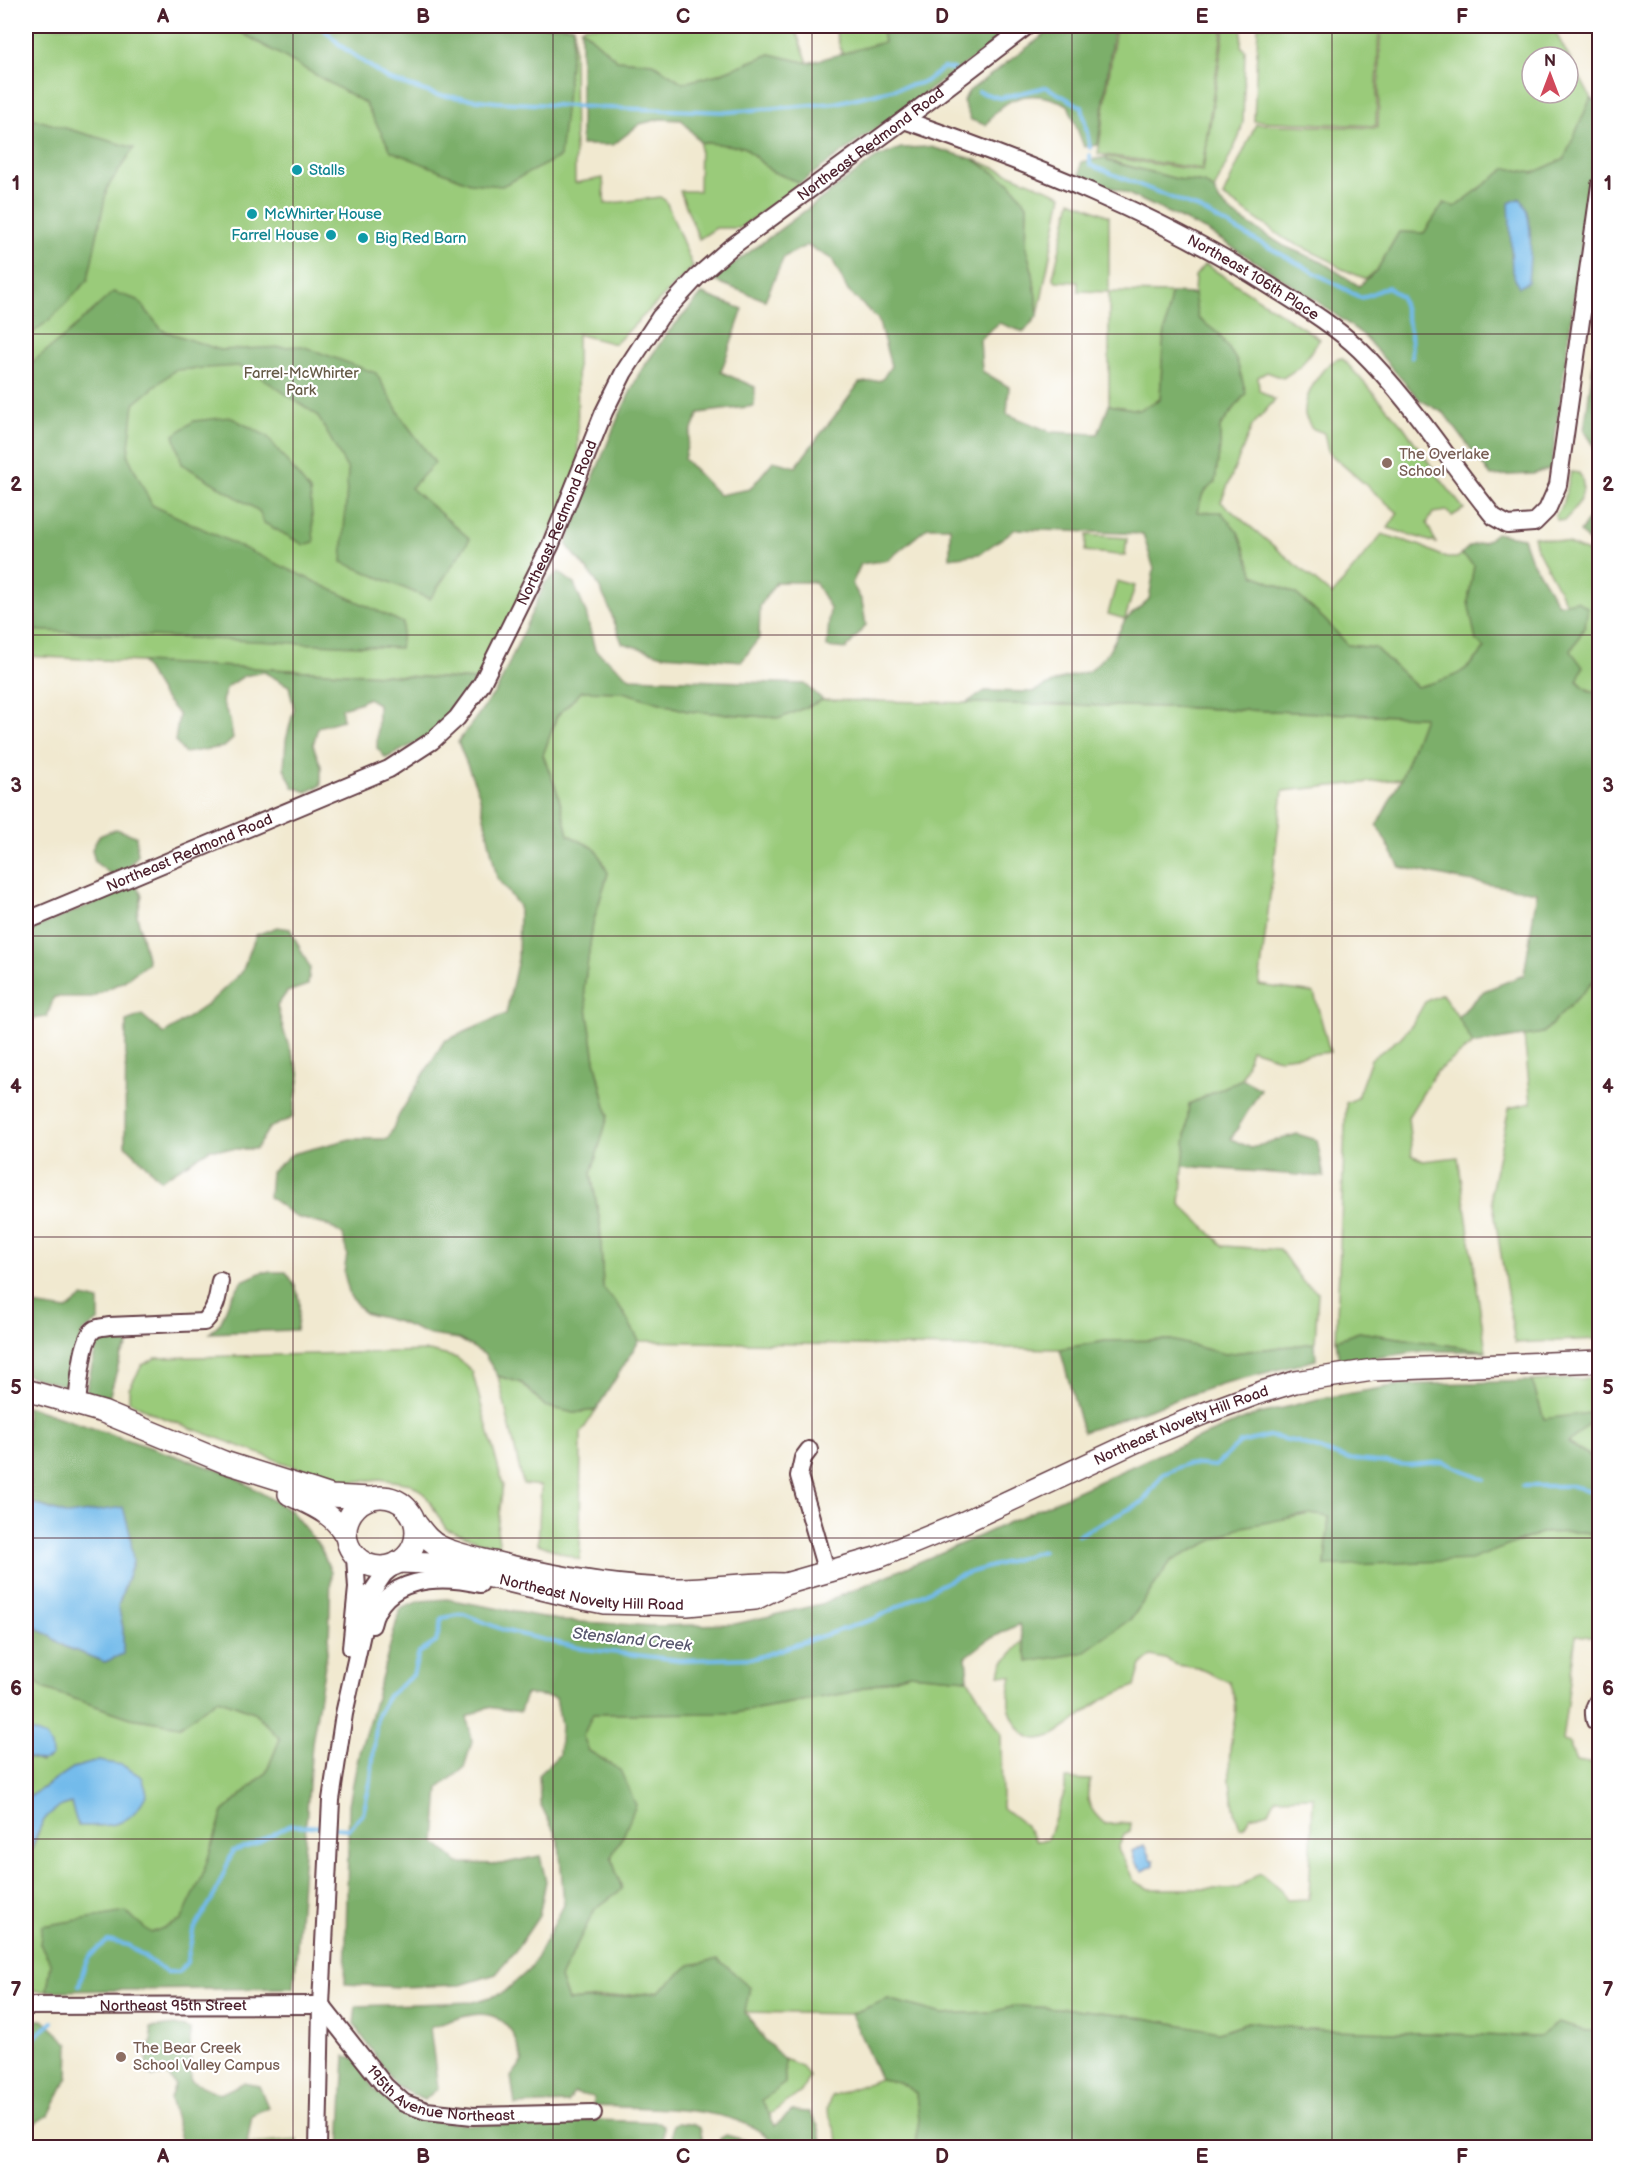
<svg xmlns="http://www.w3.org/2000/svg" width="1625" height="2173" viewBox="0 0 1625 2173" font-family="'Balsamiq Sans',sans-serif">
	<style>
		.green { fill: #9acb7a; stroke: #727552; stroke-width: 1.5; fill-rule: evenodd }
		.forest { fill: #7baf6a; stroke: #62674a; stroke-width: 1.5 }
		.water { fill: #73bbeb; stroke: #5e6d8b; stroke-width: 1.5 }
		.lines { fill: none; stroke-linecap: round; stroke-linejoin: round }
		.stream { stroke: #73bbeb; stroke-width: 4 }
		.minor-casing { stroke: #633d44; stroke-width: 20 }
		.major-casing { stroke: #633d44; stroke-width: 24 }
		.minor { stroke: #fff; stroke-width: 16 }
		.major { stroke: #fff; stroke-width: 21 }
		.grid { fill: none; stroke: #4a1f2b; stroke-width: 1.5; stroke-opacity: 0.55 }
		.culture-dot { fill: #0f9aa8; stroke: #fff; stroke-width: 2 }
		.education-dot { fill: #8d6e63; stroke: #fff; stroke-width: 2 }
		.labels { text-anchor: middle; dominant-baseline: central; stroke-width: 4.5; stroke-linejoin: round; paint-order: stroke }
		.street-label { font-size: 15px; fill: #4a1f2b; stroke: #fff }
		.culture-label { font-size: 15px; fill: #0d838f; stroke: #fff; text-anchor: start }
		.park-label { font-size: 15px; fill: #665b47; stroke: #fff }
		.education-label { font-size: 15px; fill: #785e54; stroke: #fff; text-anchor: start }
		.water-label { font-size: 16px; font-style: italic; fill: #58566e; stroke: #fff }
		.neatline { fill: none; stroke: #4a1f2b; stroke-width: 2 }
		.grid-label { font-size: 20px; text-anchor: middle; font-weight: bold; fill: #4a1f2b }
	</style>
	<rect width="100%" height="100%" fill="#fff"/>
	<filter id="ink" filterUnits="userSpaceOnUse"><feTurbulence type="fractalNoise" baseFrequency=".0167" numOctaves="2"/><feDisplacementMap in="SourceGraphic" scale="12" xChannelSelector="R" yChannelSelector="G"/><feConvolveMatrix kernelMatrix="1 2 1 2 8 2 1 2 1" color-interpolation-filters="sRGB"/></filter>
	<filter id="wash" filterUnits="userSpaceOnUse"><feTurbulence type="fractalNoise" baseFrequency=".008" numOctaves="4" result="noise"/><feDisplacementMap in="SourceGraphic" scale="24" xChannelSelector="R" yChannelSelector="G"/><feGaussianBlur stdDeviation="1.35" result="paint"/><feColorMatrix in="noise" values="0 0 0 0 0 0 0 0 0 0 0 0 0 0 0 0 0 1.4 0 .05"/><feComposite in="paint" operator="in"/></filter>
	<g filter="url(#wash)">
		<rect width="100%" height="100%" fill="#f1e9d0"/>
		<path class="green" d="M26,26H574L575,183L603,178L605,204L660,197L666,201L693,267L615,344L577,334L578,474L481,680L26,656Z
			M585,26H794L808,63L770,54L719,74L683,83L652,63L617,60L581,28Z
			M834,26H881L885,42L842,54Z
			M1116,26H1223L1202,169L1098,154Z
			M1225,26H1242L1241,46L1245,50L1243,122L1239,137L1214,190L1204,183L1177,179L1107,160V157L1203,171Z
			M1258,26H1379L1376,126L1254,121Z
			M1381,26H1552L1591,98L1564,159L1533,173L1507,168L1455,207L1444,203L1424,233L1399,232L1377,270L1366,279L1340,268L1329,260L1285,239L1223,196L1256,124L1378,128ZM1532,57H1568V93H1532Z
			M700,142L744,147L771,171L800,183L740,228H716L699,239L680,191H699Z
			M973,159L1062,195L1038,315L1033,274L1026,248L1027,205L1010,183Z
			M1071,200L1109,216V292L1171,293L1163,345L1160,399L1139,410L1109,405V292L1078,291V282L1056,281L1053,277Z
			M1205,264L1320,339L1300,367L1283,378L1267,372L1258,377L1259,390L1275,400L1252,426L1221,502L1332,595L1382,534L1421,546L1446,558H1457L1461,554L1474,565L1468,602L1485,648C1463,678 1451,678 1417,687L1375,648L1348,645L1325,620L1296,594L1254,575L1238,532L1197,512L1203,493L1215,481L1220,447V427L1246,393C1235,355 1230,342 1198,318L1194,294L1195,276Z
			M1342,358L1403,426L1442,481L1464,509L1452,516L1446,511L1433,513L1427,523L1436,543L1388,528L1398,513L1328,452L1324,433L1311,428C1310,424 1306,419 1305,415C1303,396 1323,361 1342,358Z
			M1571,472L1579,473C1590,490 1576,509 1564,521L1557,520L1555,516L1564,502Z
			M1087,535L1127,538L1125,556L1085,551Z
			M1533,536L1566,543L1599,557V692C1575,691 1575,671 1571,651L1585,626L1577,601L1566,603L1535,545Z
			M1117,581L1135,586L1125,619L1108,614Z
			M582,691L623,692L687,711L780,718L823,700L1170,707L1424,717L1401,779L1283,791L1259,985L1314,993L1330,1052L1279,1058L1251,1049L1242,1079L1189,1104L1180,1204L1224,1246L1280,1250L1303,1282L1318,1292L1315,1343L1225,1354L1171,1340L1105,1341L1060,1349L639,1341L622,1310L603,1288L600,1222L591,1174L608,1116L595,1060L584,988L593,923L608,873L596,849L568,835L558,794L543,755L557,716Z
			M1595,980H1599V1339L1515,1343L1491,1192L1509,1108L1531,1103L1524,1036L1543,1033Z
			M1442,994L1458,1017L1473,1044L1436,1072L1408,1117L1412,1155L1423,1161L1458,1157L1486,1351L1359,1332L1336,1340L1346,1103L1357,1098L1371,1059L1400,1038L1412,1025L1425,1002Z
			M429,1351L457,1358L472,1371L503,1485L497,1530L500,1547L480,1542L446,1529L425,1494L411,1484L380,1479L349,1482L327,1479L156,1415L129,1401V1389L142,1365L156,1358Z
			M498,1376L522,1383L545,1406L574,1413L596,1410L581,1433L580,1560L538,1544L541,1486L523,1484Z
			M1599,1378V1461L1568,1443L1591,1421L1544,1419L1532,1381Z
			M1309,1514L1329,1516L1325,1566L1519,1542L1541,1533L1582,1532L1599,1538V1638L1576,1635L1562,1741L1569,1743L1576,1761L1599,1765V2031H1587L1558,2023L1539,2037L1506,2036L1304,2029L1248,2022L1219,2032L1134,2016L1074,2009L1015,2006L992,2012L942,2014L888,1999L851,2014L745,2012L690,1965L658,1992L568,2001L560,1978L595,1909L622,1889L611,1857L624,1834L620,1770L589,1751L583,1736L593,1714L734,1713L847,1693L909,1674L968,1679L1001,1733L1002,1807L1025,1825L1036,1841L1047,1840L1065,1791V1779L1091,1780C1083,1799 1090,1811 1105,1824L1131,1823L1130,1832L1124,1835L1118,1848L1134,1881L1149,1889H1226L1238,1888L1260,1873L1281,1890L1286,1900L1309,1899L1313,1797L1276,1798L1269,1812L1250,1817L1244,1827L1240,1828C1231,1803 1228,1777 1230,1750C1232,1721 1242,1711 1229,1682L1198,1668L1177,1665L1165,1659L1151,1656L1141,1665L1135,1686C1124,1691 1111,1695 1101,1701C1080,1713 1042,1760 1019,1728C1005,1708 1008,1699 1012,1676L999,1675L1004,1662L1023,1641L1028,1662L1132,1618L1171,1561L1238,1527Z
			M26,1674L46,1689L131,1718L180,1726L218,1699L254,1712L280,1739L266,1773L223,1812L202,1878L181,1921L151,1933L40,1944L51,1963L47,1991H26V1865L44,1818L55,1808L71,1803L79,1826L73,1768L30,1796H26V1757L41,1762L30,1731L26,1729Z
			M784,2059L802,2066L809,2077L801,2092L769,2115L761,2100L785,2083Z
			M880,2079L899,2082L916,2093L919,2120L915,2144L908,2147H841L827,2109L831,2096Z
			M298,2140V2147L204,2148Z"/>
		<path class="forest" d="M235,26H574L560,157L502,186L470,183L391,151L365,103L235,29Z
			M881,26H1018L800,183L771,171L744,147L700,142L682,120L660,119L640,124L613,145H581V28L617,60L652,63L683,83L719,74L770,54L808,63L884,42Z
			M1056,26H1114L1098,145L1084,147L1068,105C1035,89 1006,93 986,125L971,120L963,101L969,91Z
			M1591,98L1599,104V141L1591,172L1551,469L1533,474L1491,476L1444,413L1420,400L1363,335L1314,299L1207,231L1126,193L1080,175L1081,162L1107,157V161L1177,179L1204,183L1214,190L1220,202L1234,215L1284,246L1322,262L1359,286L1377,270L1399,232L1424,233L1444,203L1455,207L1507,168L1533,173L1564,159Z
			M34,119L134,148L107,188L88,280L53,317L26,338V121Z
			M931,147L973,159L1010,183L1027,205L1026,248L1033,274L1038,315L1024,332L999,323L980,339L982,371L1009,387L1007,414L1051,432L1098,434L1109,405L1139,410L1160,400L1163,345L1171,293L1194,294L1198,318L1219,334L1237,361L1246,393L1220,427V447L1215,482L1203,493L1197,512H1221L1238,532L1254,575L1296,594L1325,620L1348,645L1375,648L1417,687C1450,678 1464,677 1485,648L1476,641L1468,602L1474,565L1461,554L1470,546L1485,542L1496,533L1523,538L1530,558L1558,604L1577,601L1588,608L1585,626L1571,651L1583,667L1577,681L1590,692H1599V980H1595L1543,1033L1473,1044L1458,1017L1484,991L1524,975L1537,892L1467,881L1400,867L1377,825L1401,779L1424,717L1170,707L966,703L985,691L1032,692L1064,678L1090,671L1109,651L1125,620L1149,599L1154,569L1143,534L1016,529L979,554L950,558V527H928L888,560L861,564L852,584L862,601L866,625L846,649L827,647L830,608L815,582H776L760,606L759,638L742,661L663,655L622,643L608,605L596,581L566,544L618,418L639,374L666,335L702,294L743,309L721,372L755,387L754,406L699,413L690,434L684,459L719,495L750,489L773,461L796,467C816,438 839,413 859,383L882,380L891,366L878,319L848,291L832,259L807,245L784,257L765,300L712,280L876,158L901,148Z
			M113,292L138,300L162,330L220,350L302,346L376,373L402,418L435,463L411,488L470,539L430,599L342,562L348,470L317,415L254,373L238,366L175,370L134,404L128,456L152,505L403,623L400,648L26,630V367L65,336Z
			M1599,322L1600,468H1599L1593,444L1584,430Z
			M230,417L267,436L310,491L314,542L304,545L264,523L259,511L182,464L174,435L194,421Z
			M1599,492V546L1588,541L1580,532L1595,509Z
			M559,572L574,584L586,613L595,650L630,678L805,684L823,700L781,718L687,711L623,692L582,691L557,716L543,755L558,794L568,835L596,849L608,873L593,923L584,988L595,1060L608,1116L591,1174L600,1222L603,1288L622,1310L639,1341L596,1410L574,1413L545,1406L522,1383L498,1376L484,1354L459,1339L430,1335L399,1322L364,1313L350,1296L344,1273L347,1254L343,1235L329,1226L296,1217L269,1197L271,1172L292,1154L350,1139H388L399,1115L444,1041L506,1014L518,959L519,906L497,878L479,794L458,742L498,688L545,583Z
			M142,662L475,680L465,698L428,737L386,758L377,748L378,704L368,698L359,703L341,708L343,720L318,727L313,745L321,766V785L307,792L293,787L284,768L286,740L294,709L289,686L264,672L244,676L227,687L222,701L230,720L233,739L224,747L184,753L175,741L179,715L162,695Z
			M116,829L136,836L138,855L128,868L112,875L95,862L92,849L99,836Z
			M136,885L142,895L137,915L148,963L124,981L91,997H54L47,1017L30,1019L26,1014V932Z
			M277,927L290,929L310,968L308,985L287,992L277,1006L285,1035L300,1075L292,1118L269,1128L256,1149H210L161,1180L125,1145L126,1021L142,1015L164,1034L208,1004L242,972L256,935Z
			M1242,1079L1261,1089L1231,1139L1251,1148L1297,1134L1317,1140L1324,1177L1183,1166L1189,1104Z
			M262,1272H286C302,1293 301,1305 296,1330L210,1333L221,1322L229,1301L242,1281Z
			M83,1297L99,1301V1320L82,1333L70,1387L26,1375V1304L67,1310Z
			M1359,1332L1486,1351H1423L1339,1363L1336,1340Z
			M124,1334L128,1346L121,1356L109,1398L86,1391L98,1340L107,1335Z
			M1171,1340L1225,1354L1315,1343L1316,1360L1221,1384L1083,1432L1060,1349L1105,1341Z
			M1532,1381L1544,1419L1589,1413L1592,1421L1568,1443L1599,1461V1538L1582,1532L1541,1533L1471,1560L1325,1566L1329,1517L1309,1514L1238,1528L1171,1561L1132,1618L1082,1653L1028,1662L1019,1624L988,1640L966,1657L968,1679L909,1674L847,1693L734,1713L593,1714L583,1736L589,1751L620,1770L636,1805L624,1834L611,1857L622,1889L595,1909L560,1978L568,2001L604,1999L658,1992L690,1965L718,1959L750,1987L745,2012L765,2040L784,2059L785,2083L762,2100L775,2126L792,2111L809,2112L818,2126L824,2147H776C773,2143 769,2137 764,2134C722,2104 644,2109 593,2106V2097L574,2093L567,2103L515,2105L511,2077L523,2061C519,2052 517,2043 513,2034C494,2000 458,2018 430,2028L438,2088L424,2100L396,2086L354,2024L356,2006L474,2002L503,1993L531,1968L564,1905L559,1842L540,1803L539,1774L559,1755L561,1725L556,1698L526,1694L520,1712L488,1707L467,1717L472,1741L464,1768L439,1788L435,1842L458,1863L501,1864L540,1856L546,1881L539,1916L516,1950L496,1974L461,1985L399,1987L345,1984L349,1804L359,1753L372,1712L400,1609L420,1601L447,1599L564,1621L653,1626L735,1624L821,1604L970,1540L1159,1454L1252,1416L1318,1399L1399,1385Z
			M26,1406L230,1474L291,1511L320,1547L331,1572L329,1641L312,1743L294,1988L47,1991L51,1963L40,1944L42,1926L126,1912L151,1933L181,1921L202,1877L223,1812L266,1773L280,1739L254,1712L218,1699L180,1726L131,1718L45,1689L26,1674V1620L66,1647L105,1662L122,1654L123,1628L118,1606L133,1562L68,1515L26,1501Z
			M888,1999L942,2014L992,2012L1015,2006L1074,2009L1134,2016L1219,2032L1248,2022L1304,2029L1506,2036L1539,2037L1558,2023L1587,2031H1599V2147H908L915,2144L919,2120L916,2093L899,2082L880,2079L851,2014Z
			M26,2020H43L69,2044L68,2077L49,2115L26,2129Z
			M175,2025L190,2030L191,2081L220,2094L243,2083L259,2086L268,2107L252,2115L247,2144L183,2147L170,2098L175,2085L168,2075L153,2077L146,2072L147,2048L152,2042L151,2028Z
			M345,2056L355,2058L374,2089L405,2113L441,2122L473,2125L593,2120L658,2122L664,2126L663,2147L340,2148Z
			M677,2123L692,2124L700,2128L704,2147L672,2146L673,2126Z
			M726,2135L751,2142L756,2147H716L719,2139Z"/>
		<path class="water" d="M1520,198C1535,217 1530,259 1528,282L1519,287L1512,272L1509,203Z
			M26,1501L68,1515L123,1507L130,1533L133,1562L118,1606L123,1628V1654L105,1662L66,1647L26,1620Z
			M26,1729L46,1737L51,1746L52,1756C44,1764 36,1760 26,1757Z
			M98,1761L122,1765L142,1777L147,1793C130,1828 113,1826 78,1826L71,1803C37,1812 38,1836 26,1865V1796H31L73,1768Z
			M1144,1845L1151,1860H1154V1865L1143,1871L1135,1862L1132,1851Z"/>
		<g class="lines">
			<path class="stream" d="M321,26L341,46L388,79L437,95L496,102L610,108L729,112L835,103L925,82L943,68L953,69
				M979,92L1000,98L1046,87L1082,107L1090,148
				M1090,155V165L1197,208L1361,298L1388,287L1401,297L1411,334L1412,357
				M1522,1486H1572L1600,1493
				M1078,1535L1143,1502L1163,1474L1186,1464L1215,1466L1240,1443L1269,1436L1298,1442L1347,1459L1408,1465L1443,1462L1485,1479
				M335,1828L349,1829L363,1814L371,1779L377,1716L388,1696L413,1675L419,1653L436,1642L442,1618L464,1614L506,1631L584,1649L680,1660L755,1658L874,1619L958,1576L1043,1551
				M79,1986C85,1961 86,1956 108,1941L128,1945L166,1972H179L187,1962L193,1931L215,1894L233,1851L253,1845L290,1825L324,1827
				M26,2056L36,2036L53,2022"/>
		</g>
	</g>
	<g filter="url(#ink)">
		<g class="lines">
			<defs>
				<g id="minor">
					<path id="s1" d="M904,120C1031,164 1158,214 1272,287C1302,306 1334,325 1360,350C1411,400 1449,462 1494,517L1508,525L1534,523L1547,510L1558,485L1600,185"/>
					<path id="s2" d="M26,921L389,769L432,741L457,718L481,685L551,544L604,412L624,372L660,317L697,277L730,248L904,120L1027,26"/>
					<path d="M77,1404C79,1389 81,1337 95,1329C99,1327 105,1327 109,1326L204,1322C216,1310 218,1297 220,1281"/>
					<path d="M809,1450L803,1458L799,1476L827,1573"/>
					<path d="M372,1625C383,1576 440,1575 480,1584"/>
					<path d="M351,1648L357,1588L355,1557"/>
					<path d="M1600,1699C1593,1706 1593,1712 1595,1721L1600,1724"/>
					<path id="s3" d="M321,2005L385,2086L404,2103L426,2111L473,2116L593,2113"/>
					<path id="s4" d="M26,2006L321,2005"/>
					<path d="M318,2148L321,2005L331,1800L344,1714L371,1593L384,1574L396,1564"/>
				</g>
				<g id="major">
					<path d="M26,1390L103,1412L224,1462L313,1490L331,1496L371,1498"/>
					<path d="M289,1494C311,1505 333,1512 345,1535"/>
					<circle cx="381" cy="1532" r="35"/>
					<path d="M415,1522C422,1531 429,1542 441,1547C457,1555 476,1558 493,1562C554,1577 617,1589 679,1589C714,1589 749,1582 784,1584"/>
					<path id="s5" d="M399,1562L433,1563L579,1598L604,1603L687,1605L755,1599L785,1584L879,1557L962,1523L1144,1438L1205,1413L1262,1392L1295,1382L1373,1370L1600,1361"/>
				</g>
			</defs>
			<use href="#minor" class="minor-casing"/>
			<use href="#major" class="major-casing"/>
			<use href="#minor" class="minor"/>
			<use href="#major" class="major"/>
		</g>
	</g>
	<path class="grid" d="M293,26V2148M553,26V2148M812,26V2148M1072,26V2148M1332,26V2148M26,334H1600M26,635H1600M26,936H1600M26,1237H1600M26,1538H1600M26,1839H1600"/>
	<g class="culture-dot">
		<circle cx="297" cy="170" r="6"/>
		<circle cx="252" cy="214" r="6"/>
		<circle cx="331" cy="235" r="6"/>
		<circle cx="363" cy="238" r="6"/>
	</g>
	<g class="education-dot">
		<circle cx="1387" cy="463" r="6"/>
		<circle cx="121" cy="2057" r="6"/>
	</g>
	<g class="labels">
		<g class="street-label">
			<text stroke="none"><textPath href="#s2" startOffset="1203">Northeast Redmond Road</textPath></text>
			<text stroke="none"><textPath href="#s1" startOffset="384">Northeast 106th Place</textPath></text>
			<text stroke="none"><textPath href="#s2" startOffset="699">Northeast Redmond Road</textPath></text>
			<text stroke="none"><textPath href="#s2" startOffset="177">Northeast Redmond Road</textPath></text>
			<text stroke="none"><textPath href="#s5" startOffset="822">Northeast Novelty Hill Road</textPath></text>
			<text stroke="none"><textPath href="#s5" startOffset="196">Northeast Novelty Hill Road</textPath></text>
			<text stroke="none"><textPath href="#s4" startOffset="147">Northeast 95th Street</textPath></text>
			<text stroke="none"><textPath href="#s3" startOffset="160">195th Avenue Northeast</textPath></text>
		</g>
		<g class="culture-label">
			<text x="309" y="170">Stalls</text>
			<text x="264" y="214">McWhirter House</text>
			<text x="319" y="235" text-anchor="end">Farrel House</text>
			<text x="375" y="238">Big Red Barn</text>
		</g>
		<g class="park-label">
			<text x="301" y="373">Farrel-McWhirter<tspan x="301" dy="17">Park</tspan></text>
		</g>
		<g class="education-label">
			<text x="1399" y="454">The Overlake<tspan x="1399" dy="17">School</tspan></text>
			<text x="133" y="2048">The Bear Creek<tspan x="133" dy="17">School Valley Campus</tspan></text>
		</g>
		<g class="water-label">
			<text transform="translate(632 1640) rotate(6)">Stensland Creek</text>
		</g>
	</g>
	<rect width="1625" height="2173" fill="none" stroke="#fff" stroke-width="66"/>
	<g transform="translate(1550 75)"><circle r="28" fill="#ffffff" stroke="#b7a5aa" stroke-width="1.5"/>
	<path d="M0-4.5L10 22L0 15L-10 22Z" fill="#d1495b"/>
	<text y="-9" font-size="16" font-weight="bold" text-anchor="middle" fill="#4a1f2b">N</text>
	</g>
	<rect x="33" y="33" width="1559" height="2107" class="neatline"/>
	<g class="grid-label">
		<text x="163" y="23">A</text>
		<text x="423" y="23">B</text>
		<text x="683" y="23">C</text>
		<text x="942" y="23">D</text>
		<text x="1202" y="23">E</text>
		<text x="1462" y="23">F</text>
		<text x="16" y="190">1</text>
		<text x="1608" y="190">1</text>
		<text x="16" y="491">2</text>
		<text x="1608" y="491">2</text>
		<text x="16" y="792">3</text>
		<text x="1608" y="792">3</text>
		<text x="16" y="1093">4</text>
		<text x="1608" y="1093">4</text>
		<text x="16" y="1394">5</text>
		<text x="1608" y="1394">5</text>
		<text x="16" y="1695">6</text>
		<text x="1608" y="1695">6</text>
		<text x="16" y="1996">7</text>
		<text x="1608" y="1996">7</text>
		<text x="163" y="2163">A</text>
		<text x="423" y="2163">B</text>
		<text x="683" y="2163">C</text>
		<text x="942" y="2163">D</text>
		<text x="1202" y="2163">E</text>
		<text x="1462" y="2163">F</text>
	</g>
</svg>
